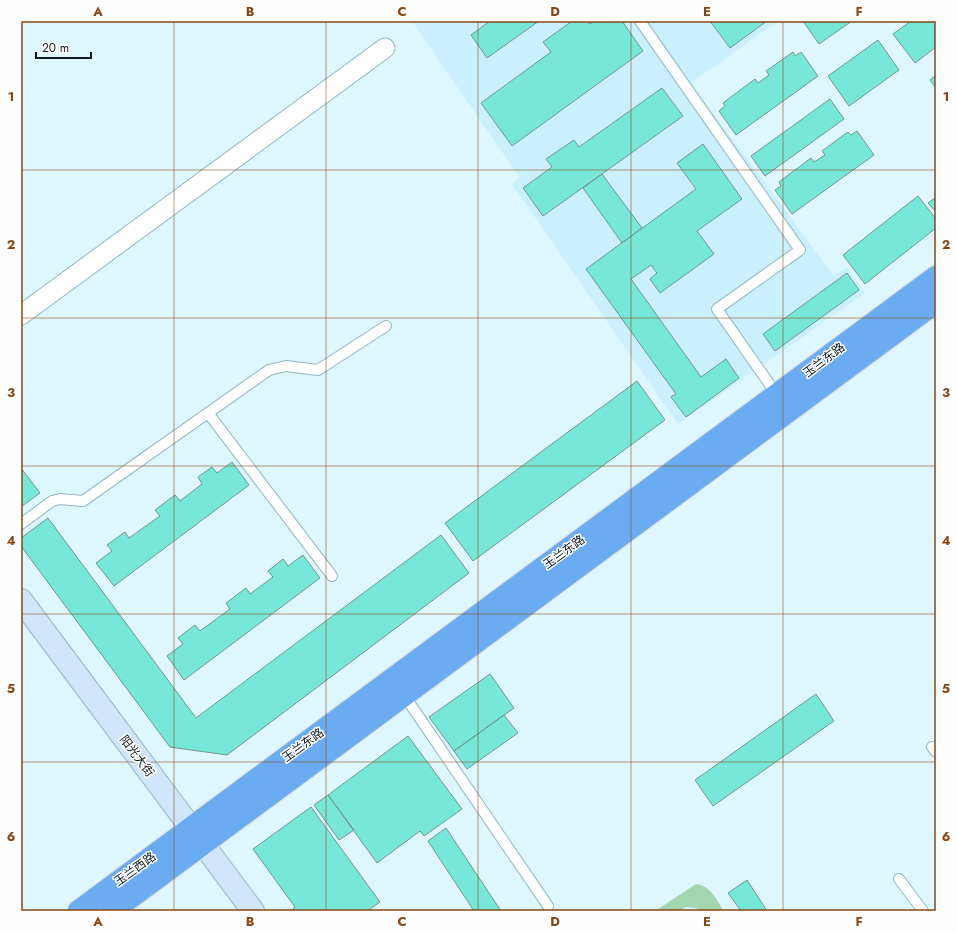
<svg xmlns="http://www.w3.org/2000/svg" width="957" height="932" viewBox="0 0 957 932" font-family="Jost,'Noto Sans SC',sans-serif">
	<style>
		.built { fill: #c9f0fc }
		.green { fill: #a2d6af }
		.building { fill: #77e7d9; stroke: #6f9791 }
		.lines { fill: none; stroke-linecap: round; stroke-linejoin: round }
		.lane-casing { stroke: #91b8c3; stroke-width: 12 }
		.street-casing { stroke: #91b8c3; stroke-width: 21 }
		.secondary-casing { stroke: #91b8c3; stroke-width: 24 }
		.highway-casing { stroke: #d3d6d7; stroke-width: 24 }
		.lane { stroke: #fff; stroke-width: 10 }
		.street { stroke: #fff; stroke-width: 19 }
		.secondary { stroke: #d2e6fb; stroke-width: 22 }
		.highway { stroke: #6aabf1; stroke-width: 22 }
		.grid { fill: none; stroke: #884713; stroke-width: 1; stroke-opacity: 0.55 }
		.labels { text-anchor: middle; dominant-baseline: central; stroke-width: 3; stroke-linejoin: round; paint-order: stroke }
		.street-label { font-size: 12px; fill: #0c1b20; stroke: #fefefe }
		.neatline { fill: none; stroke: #884713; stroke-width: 1.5 }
		.grid-label { font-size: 13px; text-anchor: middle; font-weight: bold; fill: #884713 }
	</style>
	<rect width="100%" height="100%" fill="#def6fd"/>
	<path class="built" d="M412,21H778L691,83L834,276L847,267L865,293L678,424L512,184L520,178Z"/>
	<path class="green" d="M696,884C711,886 716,899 724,911H704L695,908L686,907L680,911H655Z"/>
	<path class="building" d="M490,21H539L487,58L471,35Z
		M572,21H588L590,24L594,21H622L643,51L512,146L481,103L551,52L543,42Z
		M710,21H767L730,48Z
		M803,21H852L819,44Z
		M911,21H934L936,23V47L915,63L893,34Z
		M878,40L899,70L849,106L828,76Z
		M793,52L795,56L801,52L818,76L736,135L719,111L725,106L723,103L755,79L758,83L769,75L766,71Z
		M936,75V88L930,80Z
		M662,88L683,116L543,216L523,188L552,167L546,159L574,140L579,147Z
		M830,99L844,119L765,176L751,156Z
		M857,131L874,155L792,214L775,190L781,186L779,182L811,158L814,162L825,155L822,151L848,132L851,135Z
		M703,144L742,199L697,231L714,254L660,293L650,279L657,273L651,265L631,279L701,377L726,359L739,378L686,417L671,397L676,394L586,269L696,189L677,163Z
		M602,174L642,228L622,243L583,188Z
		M918,196L936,219V228L865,284L843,255Z
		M936,197V212L928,203Z
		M847,273L859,290L775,351L763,334Z
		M637,381L665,420L473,561L445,523Z
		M232,462L249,485L114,586L96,563L112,551L107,545L125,532L129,538L160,516L155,510L175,495L180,501L202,484L198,477L212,467L217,473Z
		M21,468L40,493L21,507Z
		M48,518L196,718L441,535L469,573L227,755L170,747L21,546V538Z
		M303,555L320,578L184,680L167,656L183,644L178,638L195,625L200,631L230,609L226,603L246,588L250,594L273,577L268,571L283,559L288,566Z
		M490,674L514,708L454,751L429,717Z
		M816,694L834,721L713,806L695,780Z
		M504,715L518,733L467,769L454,751Z
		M408,736L462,809L424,836L420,831L377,863L328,795Z
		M328,795L354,830L339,840L314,805Z
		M311,807L380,902L367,911H291L295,907L253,849Z
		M446,828L501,911H474L428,841Z
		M747,880L767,911H741L728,893Z"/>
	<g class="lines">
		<defs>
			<path id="lane" d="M640,21L800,250L717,309L777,395
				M208,413L332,576
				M21,524L52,501L60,499L83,501L269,370L286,366L318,370L386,326
				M404,695L548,906
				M932,747L936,752
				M899,879L923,911"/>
			<path id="street" d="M21,315L385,48"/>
			<path id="secondary" d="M21,600L253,911"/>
			<path id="highway" d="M79,911L936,277
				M112,911L936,302"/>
		</defs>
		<use href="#lane" class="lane-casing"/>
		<use href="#street" class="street-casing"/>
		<use href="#secondary" class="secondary-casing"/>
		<use href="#highway" class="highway-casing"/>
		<use href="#lane" class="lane"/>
		<use href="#street" class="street"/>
		<use href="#secondary" class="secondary"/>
		<use href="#highway" class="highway"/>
	</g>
	<path class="grid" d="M174,21V911M326,21V911M478,21V911M631,21V911M783,21V911M21,170H936M21,318H936M21,466H936M21,614H936M21,762H936"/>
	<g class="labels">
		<g class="street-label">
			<text transform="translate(824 360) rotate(-37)">玉兰东路</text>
			<text transform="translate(564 552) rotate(-36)">玉兰东路</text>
			<text transform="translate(303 745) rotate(-36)">玉兰东路</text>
			<text transform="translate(137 756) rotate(53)">阳光大街</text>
			<text transform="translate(135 869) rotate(-36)">玉兰西路</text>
		</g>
	</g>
	<rect width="957" height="932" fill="none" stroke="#fefefe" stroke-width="44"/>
	<path d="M36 52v6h55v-6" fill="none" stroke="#0c1b20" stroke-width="2"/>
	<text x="42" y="52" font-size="12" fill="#0c1b20" stroke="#fefefe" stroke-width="3" paint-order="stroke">20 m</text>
	<rect x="22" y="22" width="913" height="888" class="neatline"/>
	<g class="grid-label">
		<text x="98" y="16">A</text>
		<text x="250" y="16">B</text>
		<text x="402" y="16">C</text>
		<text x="555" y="16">D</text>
		<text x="707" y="16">E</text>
		<text x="859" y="16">F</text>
		<text x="11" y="101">1</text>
		<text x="946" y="101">1</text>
		<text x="11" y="249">2</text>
		<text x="946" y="249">2</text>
		<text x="11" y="397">3</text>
		<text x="946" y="397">3</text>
		<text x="11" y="545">4</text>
		<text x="946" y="545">4</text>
		<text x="11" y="693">5</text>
		<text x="946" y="693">5</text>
		<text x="11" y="841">6</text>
		<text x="946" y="841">6</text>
		<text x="98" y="926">A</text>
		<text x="250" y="926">B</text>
		<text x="402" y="926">C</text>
		<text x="555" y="926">D</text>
		<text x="707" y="926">E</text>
		<text x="859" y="926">F</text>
	</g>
</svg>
